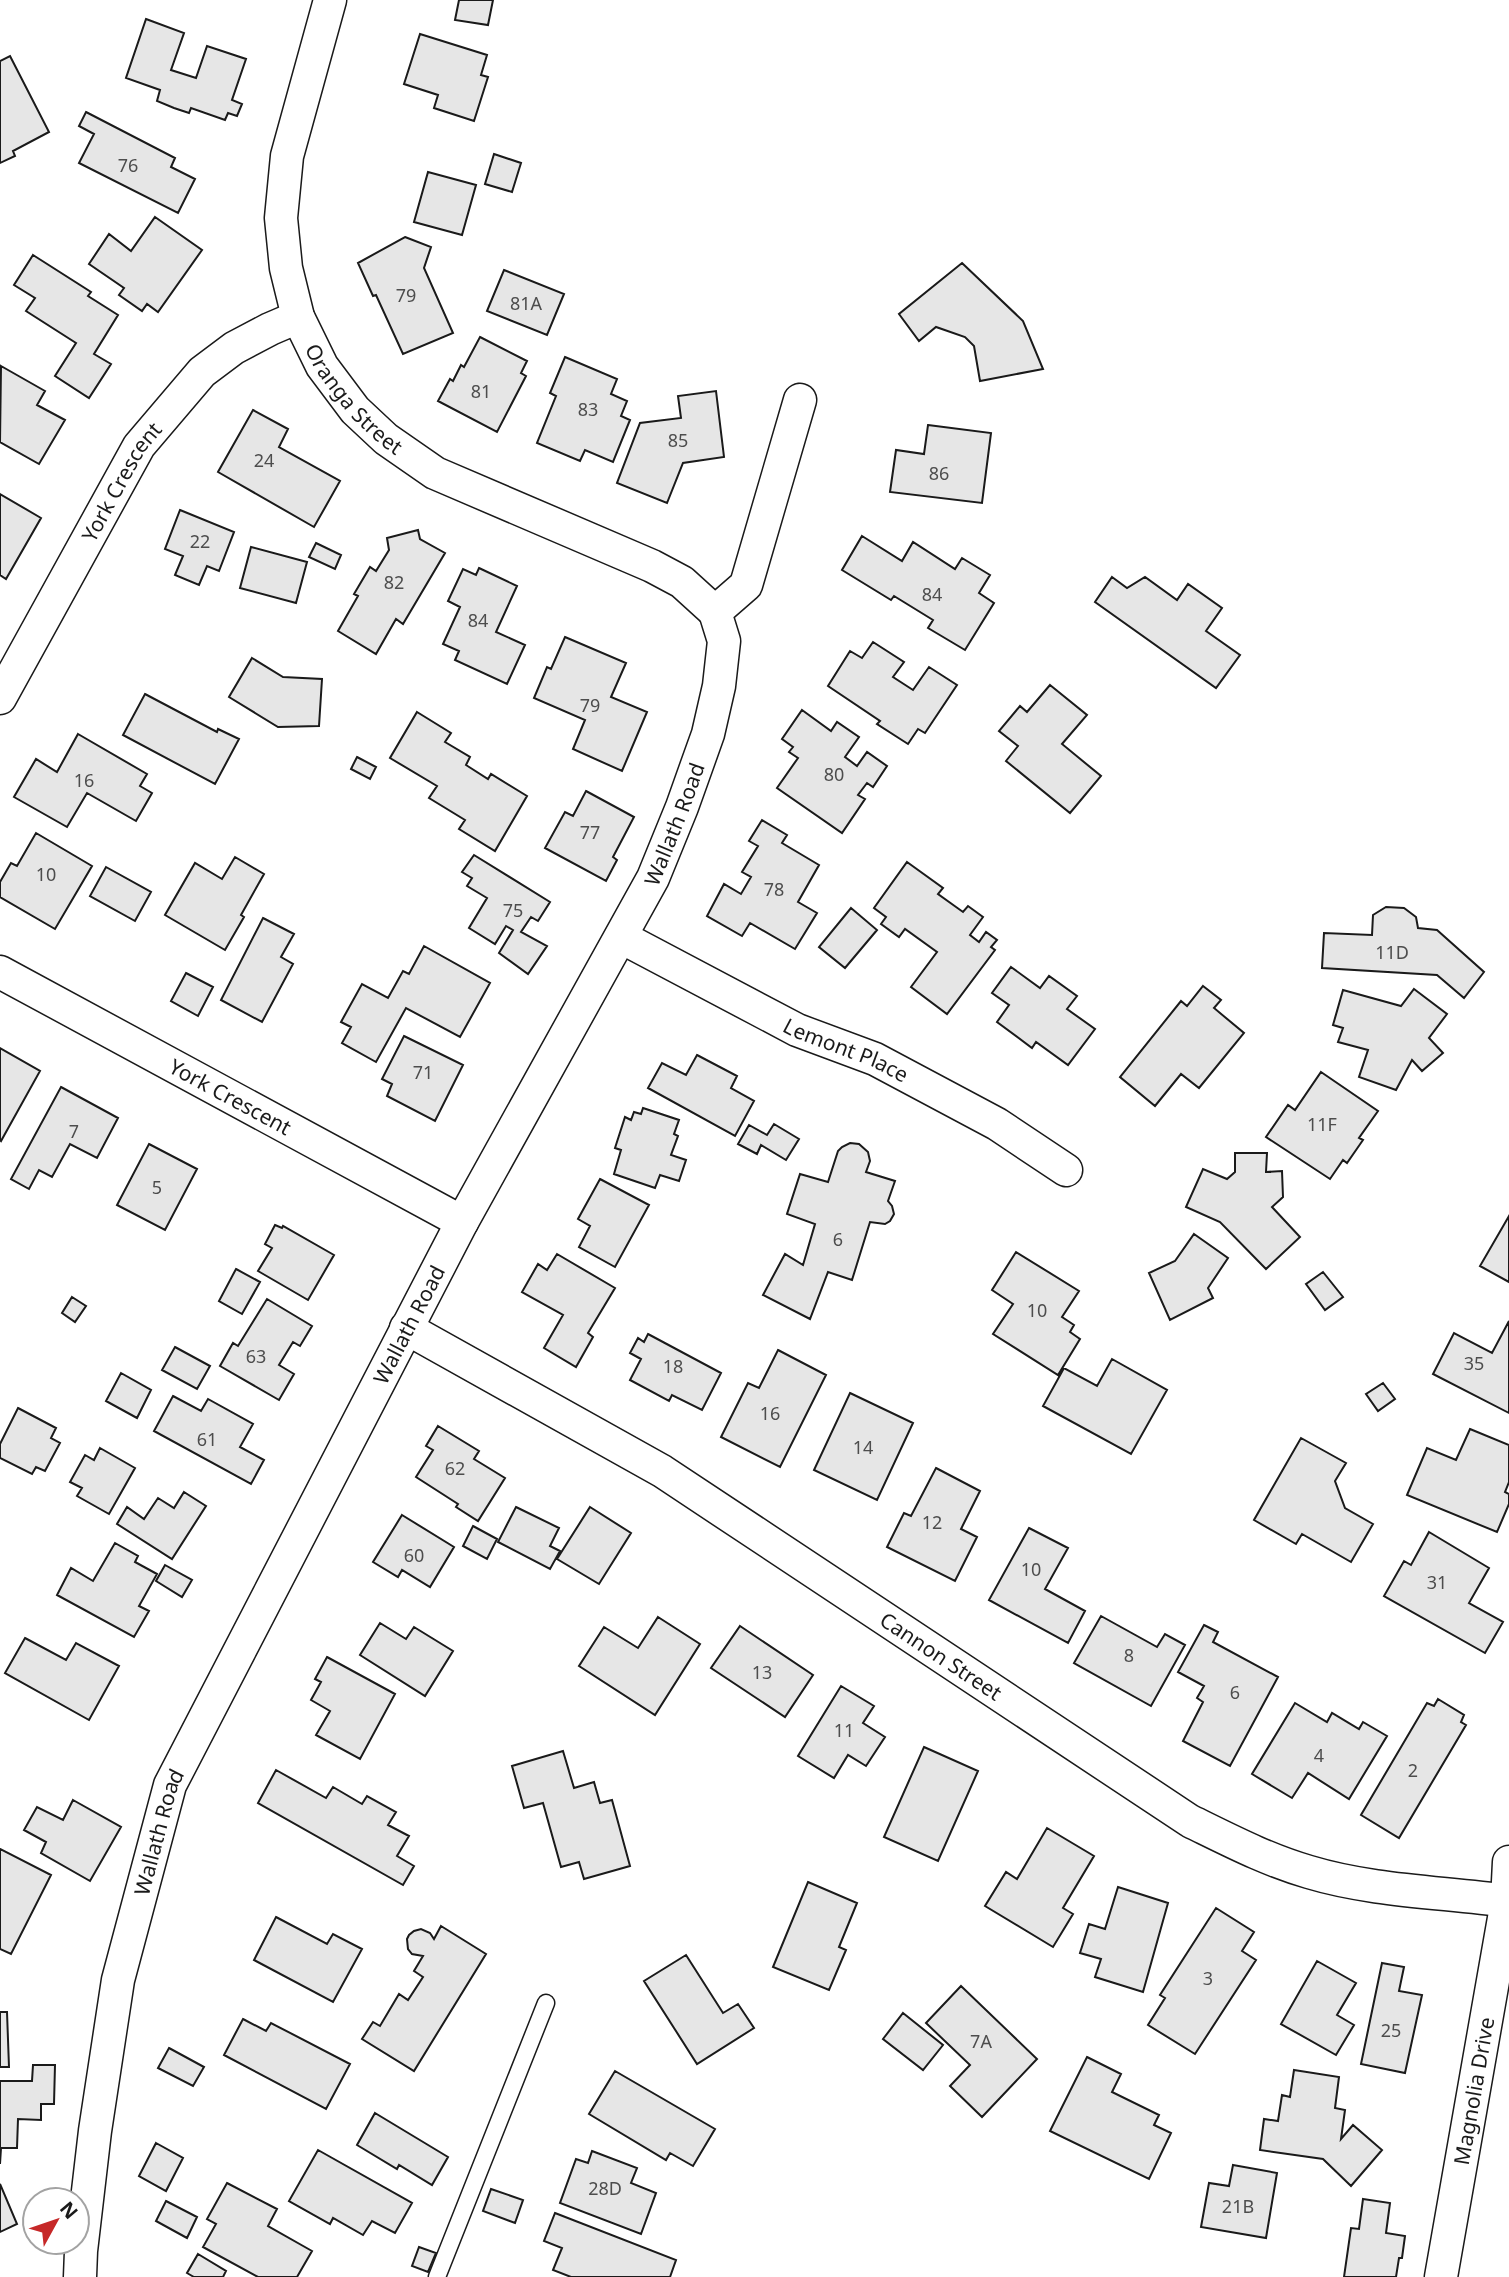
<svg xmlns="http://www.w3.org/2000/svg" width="1509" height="2277" viewBox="0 0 1509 2277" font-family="'Noto Sans',sans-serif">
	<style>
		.building { fill: #e6e6e6; stroke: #1a1a1a; stroke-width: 2 }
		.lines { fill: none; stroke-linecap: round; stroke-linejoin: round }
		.service-casing { stroke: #1a1a1a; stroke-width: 19 }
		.minor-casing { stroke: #1a1a1a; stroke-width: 35 }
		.service { stroke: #fff; stroke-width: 16 }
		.minor { stroke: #fff; stroke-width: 32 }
		.labels { text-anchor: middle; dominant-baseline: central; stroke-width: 5; stroke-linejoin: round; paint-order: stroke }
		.number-label { font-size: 18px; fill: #4d4d4d }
		.street-label { font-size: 21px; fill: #1a1a1a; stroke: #fff }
	</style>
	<rect width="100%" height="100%" fill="#fff"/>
	<path class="building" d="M459,0H493L488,25L455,20Z
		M146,19L184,33L171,70L196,78L207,46L246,59L232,100L242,104L237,116L228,113L225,120L191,108L189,113L174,108L157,101L160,90L126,78Z
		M420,34L487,55L481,75L488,77L474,121L434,108L438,95L404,84Z
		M10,56L49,132L13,151L15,156L0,163V61Z
		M86,112L175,158L171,167L195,179L178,213L79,163L94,134L79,126Z
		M494,154L521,163L512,192L485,184Z
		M428,172L476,185L462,235L414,222Z
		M155,217L202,250L158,312L147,304L142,311L119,295L124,288L89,264L109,234L131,251Z
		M405,237L431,247L424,268L453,333L403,354L376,295L373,296L358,263Z
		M33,255L91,292L88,296L118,315L94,354L111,364L89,398L55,376L76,343L26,311L35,298L14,285Z
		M962,263L1023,321L1043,369L980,381L974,346L965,337L936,327L919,341L899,314Z
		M504,270L564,294L547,335L487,311Z
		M480,337L527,361L521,373L526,376L497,432L438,401L450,379L453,381L461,365L464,367Z
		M565,357L617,379L611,394L627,401L621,416L630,420L613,462L585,450L580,461L537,443L556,396L550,393Z
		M1,366L45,391L37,405L65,420L39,464L0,442Z
		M716,391L724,457L683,463L667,503L617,483L640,423L681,418L678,396Z
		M253,410L288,429L279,447L340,481L314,527L218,472Z
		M928,425L991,433L982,503L890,492L896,450L924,454Z
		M0,494L41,518L6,579L0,575Z
		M180,510L234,532L219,571L207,566L199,585L175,575L183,556L165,549Z
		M418,530L420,539L445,553L403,624L396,619L376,654L338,631L358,596L354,594L370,567L376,571L389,550L387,538Z
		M862,536L902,561L913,542L955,569L962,558L990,575L979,593L994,603L965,650L928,628L933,620L894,596L891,600L842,570Z
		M316,543L341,555L335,569L309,557Z
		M251,547L307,562L296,603L240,588Z
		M479,568L517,586L496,632L525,645L507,684L455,660L459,651L443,644L460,607L448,601L463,569L476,575Z
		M1112,577L1127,588L1145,577L1177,600L1188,584L1222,608L1206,631L1240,655L1216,688L1095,602Z
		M565,637L626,663L611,697L647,712L622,771L573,749L585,720L534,698L547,667L551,669Z
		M873,642L904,662L893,677L913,690L929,667L957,685L925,733L918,729L908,744L877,724L880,721L828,686L850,651L862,658Z
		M252,658L283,677L322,679L319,726L278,727L229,697Z
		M1050,685L1087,715L1062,744L1101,776L1070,813L1006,761L1018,746L999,731L1020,706L1027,712Z
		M145,694L217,732L218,729L239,739L215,784L123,735Z
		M802,710L831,731L837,722L859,737L845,757L857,766L867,752L887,766L873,787L867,783L858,795L865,799L842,833L777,788L798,758L789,752L793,747L782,739Z
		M417,712L451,733L445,742L470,757L466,765L488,779L491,774L527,796L495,851L459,829L465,820L429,798L437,786L390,758Z
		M78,734L147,774L140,786L152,793L136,821L87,793L67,827L14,797L36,759L57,772Z
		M357,757L376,767L370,779L351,769Z
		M586,791L634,817L613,857L617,860L606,881L545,848L565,812L573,816Z
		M762,820L787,835L782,843L819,865L798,902L817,913L795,949L750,923L742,936L707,916L724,884L741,894L751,877L742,872L758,846L749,841Z
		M36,833L92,866L55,929L0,897V882L11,863L17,866Z
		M474,855L550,902L538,921L531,917L521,932L547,946L528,974L499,953L513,930L506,926L495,944L469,928L487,898L467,886L472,878L462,872Z
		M235,857L264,874L241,915L244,917L225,950L165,915L195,863L222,879Z
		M907,862L943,888L938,894L963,912L968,906L983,917L970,935L979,942L986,932L997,940L991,947L995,950L947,1014L911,987L937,952L905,929L899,937L881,924L886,917L874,908Z
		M106,867L151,892L135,921L90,896Z
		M1386,907L1404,908L1416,917L1418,928L1437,930L1484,972L1464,998L1437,975L1322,968L1324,933L1372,935L1373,915Z
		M851,908L877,930L845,968L819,947Z
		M263,918L294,934L281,957L293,964L262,1022L221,1000Z
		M424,946L490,983L460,1037L406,1008L376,1062L342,1043L351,1027L341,1022L362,984L388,998L403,971L409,974Z
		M1011,967L1040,988L1049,976L1077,996L1067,1009L1095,1029L1068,1065L1036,1042L1032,1048L997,1022L1009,1005L992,993Z
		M186,973L213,987L198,1016L171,1001Z
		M1203,986L1221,1000L1214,1008L1244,1033L1199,1088L1181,1074L1155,1106L1120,1077L1181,1001L1187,1006Z
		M1414,989L1447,1014L1429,1038L1443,1053L1422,1071L1412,1060L1396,1090L1359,1077L1368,1050L1338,1042L1343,1028L1333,1025L1343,990L1401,1006Z
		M404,1036L463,1065L435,1121L387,1096L392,1084L382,1079Z
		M0,1048L40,1071L1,1141L0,1140Z
		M697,1055L737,1076L731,1088L754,1101L735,1136L648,1088L662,1063L686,1075Z
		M1321,1072L1378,1111L1359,1138L1363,1140L1347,1163L1343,1160L1330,1179L1266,1137L1288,1105L1295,1110Z
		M61,1087L118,1118L97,1158L70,1144L52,1177L39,1170L29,1189L11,1179Z
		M643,1108L679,1120L674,1134L678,1136L671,1155L686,1160L679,1181L660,1175L655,1188L614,1174L621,1150L615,1148L625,1117L631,1120L634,1112L641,1114Z
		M774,1124L799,1139L786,1160L761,1145L757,1154L738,1144L749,1125L767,1135Z
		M850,1143L859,1144L868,1152L870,1161L866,1172L895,1181L888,1201L892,1206L894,1214L890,1221L885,1224L870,1222L852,1280L828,1272L810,1319L763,1295L785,1254L803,1265L815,1224L787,1214L800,1174L828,1182L838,1151L842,1147Z
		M149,1144L197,1169L165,1230L117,1205Z
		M1235,1153H1267L1266,1172L1282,1171L1283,1197L1272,1207L1300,1237L1266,1269L1220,1222L1186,1207L1203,1169L1227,1179L1235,1172Z
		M600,1179L649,1205L615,1267L579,1247L590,1226L578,1219Z
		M1509,1216V1282L1480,1266Z
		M275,1225L282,1228L283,1226L334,1255L308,1300L258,1271L272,1248L265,1244Z
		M1194,1234L1228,1258L1208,1288L1213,1298L1170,1320L1149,1273L1175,1261Z
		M1016,1252L1079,1291L1062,1317L1074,1325L1070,1332L1080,1339L1058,1375L993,1334L1013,1304L992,1290Z
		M557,1254L615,1288L588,1333L593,1337L576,1367L544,1348L563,1315L522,1292L538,1264L547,1270Z
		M236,1269L260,1282L242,1314L219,1301Z
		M1323,1272L1343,1297L1325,1310L1306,1284Z
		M72,1297L86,1306L75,1322L62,1313Z
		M267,1299L312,1326L300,1346L293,1342L279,1365L294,1374L279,1400L220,1366L233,1343L238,1346Z
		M1509,1321V1413L1433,1374L1454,1333L1492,1353Z
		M648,1334L721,1373L702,1410L672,1395L669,1401L630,1380L641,1359L630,1353L638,1338L644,1342Z
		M175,1347L210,1366L197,1389L162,1370Z
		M778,1350L826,1375L780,1467L721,1437L748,1383L759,1388Z
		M1112,1359L1167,1390L1131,1454L1043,1406L1064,1368L1097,1386Z
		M121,1373L151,1390L137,1418L106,1401Z
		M1383,1383L1395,1399L1378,1411L1366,1394Z
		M850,1393L913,1423L877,1500L814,1470Z
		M173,1396L201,1411L208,1399L253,1424L240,1447L264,1460L251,1484L154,1431Z
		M18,1408L56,1428L51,1438L60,1443L45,1471L36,1467L32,1474L0,1458V1444Z
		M438,1426L479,1451L474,1459L505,1478L478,1521L456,1507L458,1504L416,1477L433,1450L426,1446Z
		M1470,1429L1509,1445V1482L1505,1492L1509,1494V1504L1497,1532L1407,1495L1427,1448L1456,1460Z
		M1301,1438L1346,1463L1335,1481L1345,1508L1373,1524L1351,1562L1302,1534L1296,1544L1254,1520Z
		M100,1448L135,1468L109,1514L77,1496L82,1488L70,1482L85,1455L94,1460Z
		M936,1468L980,1491L961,1529L977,1537L955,1581L887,1547L904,1513L911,1516Z
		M184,1492L206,1506L172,1559L117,1524L127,1507L144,1519L158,1498L174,1508Z
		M516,1507L559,1528L550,1546L560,1551L550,1569L498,1542Z
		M590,1507L631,1533L599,1584L557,1559Z
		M402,1515L454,1547L430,1587L402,1570L398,1577L373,1562Z
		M473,1526L497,1539L487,1559L463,1546Z
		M1029,1528L1068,1548L1045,1589L1085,1611L1068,1643L989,1600Z
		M1429,1532L1489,1568L1469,1603L1503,1622L1485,1653L1384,1596L1404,1561L1411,1565Z
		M115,1543L138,1556L135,1562L157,1574L139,1606L149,1611L134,1637L57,1595L71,1568L93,1581Z
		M165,1565L192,1580L182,1597L156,1581Z
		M1101,1616L1157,1647L1165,1634L1185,1645L1151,1706L1074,1663Z
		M658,1617L700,1644L655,1715L579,1666L604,1627L638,1648Z
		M380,1623L406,1639L414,1627L453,1651L425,1696L360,1655Z
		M1204,1625L1218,1632L1213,1642L1278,1677L1230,1766L1183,1741L1203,1702L1197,1698L1204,1686L1178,1672Z
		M740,1626L813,1675L785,1717L711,1668Z
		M25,1638L66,1660L76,1643L119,1666L89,1720L5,1673Z
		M327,1657L395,1694L360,1759L316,1735L330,1711L311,1700L321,1682L315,1679Z
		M841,1686L874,1706L863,1723L885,1737L866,1766L848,1755L834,1778L798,1756Z
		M1438,1699L1464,1715L1461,1722L1466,1725L1399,1838L1361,1815L1427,1703L1434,1706Z
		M1295,1703L1327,1722L1332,1713L1359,1729L1363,1722L1387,1736L1349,1799L1308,1773L1292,1798L1252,1774Z
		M924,1747L978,1771L938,1861L884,1837Z
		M563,1751L574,1788L594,1782L600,1803L612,1800L630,1866L584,1879L579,1862L561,1867L543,1803L524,1808L512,1766Z
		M276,1770L326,1798L333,1787L362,1804L367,1796L396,1812L388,1825L409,1836L397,1856L414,1866L403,1885L258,1803Z
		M73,1800L121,1827L90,1881L41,1853L46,1842L24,1830L37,1807L63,1820Z
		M1047,1828L1094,1856L1063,1908L1073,1914L1053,1947L985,1906L1006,1872L1017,1879Z
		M0,1849L51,1875L11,1954L0,1949Z
		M808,1882L857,1903L839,1947L846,1950L829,1990L773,1967Z
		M1118,1887L1168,1903L1143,1992L1095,1977L1101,1959L1080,1953L1089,1924L1105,1929Z
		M1216,1908L1254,1932L1242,1951L1256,1960L1195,2054L1148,2025L1165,1998L1160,1995Z
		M276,1917L327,1944L333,1934L362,1949L333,2002L254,1960Z
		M441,1926L486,1954L414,2071L362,2039L373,2022L380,2026L399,1994L408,2000L423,1977L414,1971L423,1956L412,1954L408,1949L407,1939L409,1935L414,1931L421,1929L430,1933L434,1939Z
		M686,1955L723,2013L738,2004L754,2028L697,2064L644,1981Z
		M1317,1961L1356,1983L1337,2015L1354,2025L1336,2055L1281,2024Z
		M1382,1963L1404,1967L1399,1991L1422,1995L1405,2073L1361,2064Z
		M961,1986L1037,2059L982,2117L950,2086L970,2065L926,2023Z
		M0,2012H7L9,2067H0Z
		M903,2013L943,2045L923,2070L883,2039Z
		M243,2019L266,2031L271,2023L350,2064L326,2109L224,2055Z
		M169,2048L204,2067L193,2086L158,2068Z
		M1087,2057L1121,2074L1112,2092L1159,2115L1154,2125L1171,2133L1149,2179L1050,2131Z
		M33,2065H55L54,2104H41V2120L18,2119L17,2148H1L0,2164V2081H32Z
		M1294,2070L1339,2077L1335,2108L1345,2110L1341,2139L1353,2125L1382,2150L1351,2186L1323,2159L1260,2150L1264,2119L1278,2121L1282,2095L1290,2097Z
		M615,2071L715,2129L693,2166L670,2153L666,2160L589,2114Z
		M375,2113L448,2157L432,2185L399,2165L397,2169L357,2145Z
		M156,2143L183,2158L166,2191L139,2176Z
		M318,2150L412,2203L395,2233L372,2221L363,2235L333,2218L330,2224L289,2201Z
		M592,2151L637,2168L631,2183L656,2193L641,2234L560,2203L576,2159L588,2163Z
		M1233,2165L1277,2173L1266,2238L1201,2227L1209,2183L1229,2186Z
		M227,2183L277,2209L268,2226L312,2251L297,2277H258L203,2247L216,2224L207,2219Z
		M0,2184L17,2224L0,2232Z
		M491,2189L523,2200L515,2223L483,2211Z
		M1363,2199L1390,2203L1386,2233L1405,2236L1402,2258H1399L1396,2277H1344L1351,2228L1359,2229Z
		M166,2201L197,2217L187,2238L156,2221Z
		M555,2213L676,2260L670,2277H571L553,2270L562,2248L544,2241Z
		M419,2247L436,2253L428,2272L412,2266Z
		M198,2254L226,2271L223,2277H194L187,2273Z"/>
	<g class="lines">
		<defs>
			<path id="service" d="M437,2277L546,2003"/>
			<g id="minor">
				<path id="s1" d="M330,0L287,156L281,218L286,268L298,317L322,366L355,410L386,439L435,473L652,566L682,582L715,612"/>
				<path id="s2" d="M0,698L139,446L202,372L234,348L270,329L298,317"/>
				<path id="s3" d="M621,937L797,1030L875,1059L997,1124L1066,1170"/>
				<path id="s4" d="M0,972L462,1222"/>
				<path id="s5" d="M406,1328L662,1471L1190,1821C1229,1840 1267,1860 1309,1872C1372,1891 1441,1892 1507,1901"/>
				<path id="s6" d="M80,2277L81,2251L95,2131L118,1980L170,1785L462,1222L653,878L682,807L708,734L719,686L724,641L715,612L746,585L800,400"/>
				<path id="s7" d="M1441,2277L1507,1901L1509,1862"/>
			</g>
		</defs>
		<use href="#service" class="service-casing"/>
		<use href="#minor" class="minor-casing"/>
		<use href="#service" class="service"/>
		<use href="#minor" class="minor"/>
	</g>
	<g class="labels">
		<g class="number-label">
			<text x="128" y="165">76</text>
			<text x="406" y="295">79</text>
			<text x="526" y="303">81A</text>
			<text x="481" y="391">81</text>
			<text x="588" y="409">83</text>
			<text x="678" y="440">85</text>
			<text x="264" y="460">24</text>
			<text x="939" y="473">86</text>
			<text x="200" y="541">22</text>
			<text x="394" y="582">82</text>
			<text x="932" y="594">84</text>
			<text x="478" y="620">84</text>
			<text x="590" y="705">79</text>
			<text x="834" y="774">80</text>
			<text x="84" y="780">16</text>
			<text x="590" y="832">77</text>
			<text x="46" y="874">10</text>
			<text x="774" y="889">78</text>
			<text x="513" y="910">75</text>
			<text x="1392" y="952">11D</text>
			<text x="423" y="1072">71</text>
			<text x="1322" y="1124">11F</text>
			<text x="74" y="1131">7</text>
			<text x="157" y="1187">5</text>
			<text x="838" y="1239">6</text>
			<text x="1037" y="1310">10</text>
			<text x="256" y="1356">63</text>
			<text x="1474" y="1363">35</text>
			<text x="673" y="1366">18</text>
			<text x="770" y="1413">16</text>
			<text x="207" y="1439">61</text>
			<text x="863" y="1447">14</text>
			<text x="455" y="1468">62</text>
			<text x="932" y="1522">12</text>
			<text x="414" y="1555">60</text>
			<text x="1031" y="1569">10</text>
			<text x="1437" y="1582">31</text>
			<text x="1129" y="1655">8</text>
			<text x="762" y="1672">13</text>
			<text x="1235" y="1692">6</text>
			<text x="844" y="1730">11</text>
			<text x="1319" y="1755">4</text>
			<text x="1413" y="1770">2</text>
			<text x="1208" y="1978">3</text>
			<text x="1391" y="2030">25</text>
			<text x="981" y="2041">7A</text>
			<text x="605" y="2188">28D</text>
			<text x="1238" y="2206">21B</text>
		</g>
		<g class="street-label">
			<text stroke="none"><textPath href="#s1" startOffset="425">Oranga Street</textPath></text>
			<text stroke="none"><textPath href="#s2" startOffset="248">York Crescent</textPath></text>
			<text stroke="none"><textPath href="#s6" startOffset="1587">Wallath Road</textPath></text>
			<text stroke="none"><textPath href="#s3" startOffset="252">Lemont Place</textPath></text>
			<text stroke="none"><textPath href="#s4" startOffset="262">York Crescent</textPath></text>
			<text stroke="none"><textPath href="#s6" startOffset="1020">Wallath Road</textPath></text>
			<text stroke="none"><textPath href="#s5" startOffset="628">Cannon Street</textPath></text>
			<text stroke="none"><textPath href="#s6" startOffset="453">Wallath Road</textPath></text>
			<text stroke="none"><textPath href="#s7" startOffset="189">Magnolia Drive</textPath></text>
		</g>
	</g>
	<g transform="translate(56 2221) rotate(50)"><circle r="33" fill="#ffffff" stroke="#a3a3a3" stroke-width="2"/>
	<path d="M0-5L12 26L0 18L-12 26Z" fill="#c62828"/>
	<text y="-10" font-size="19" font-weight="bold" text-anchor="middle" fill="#1a1a1a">N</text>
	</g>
</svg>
